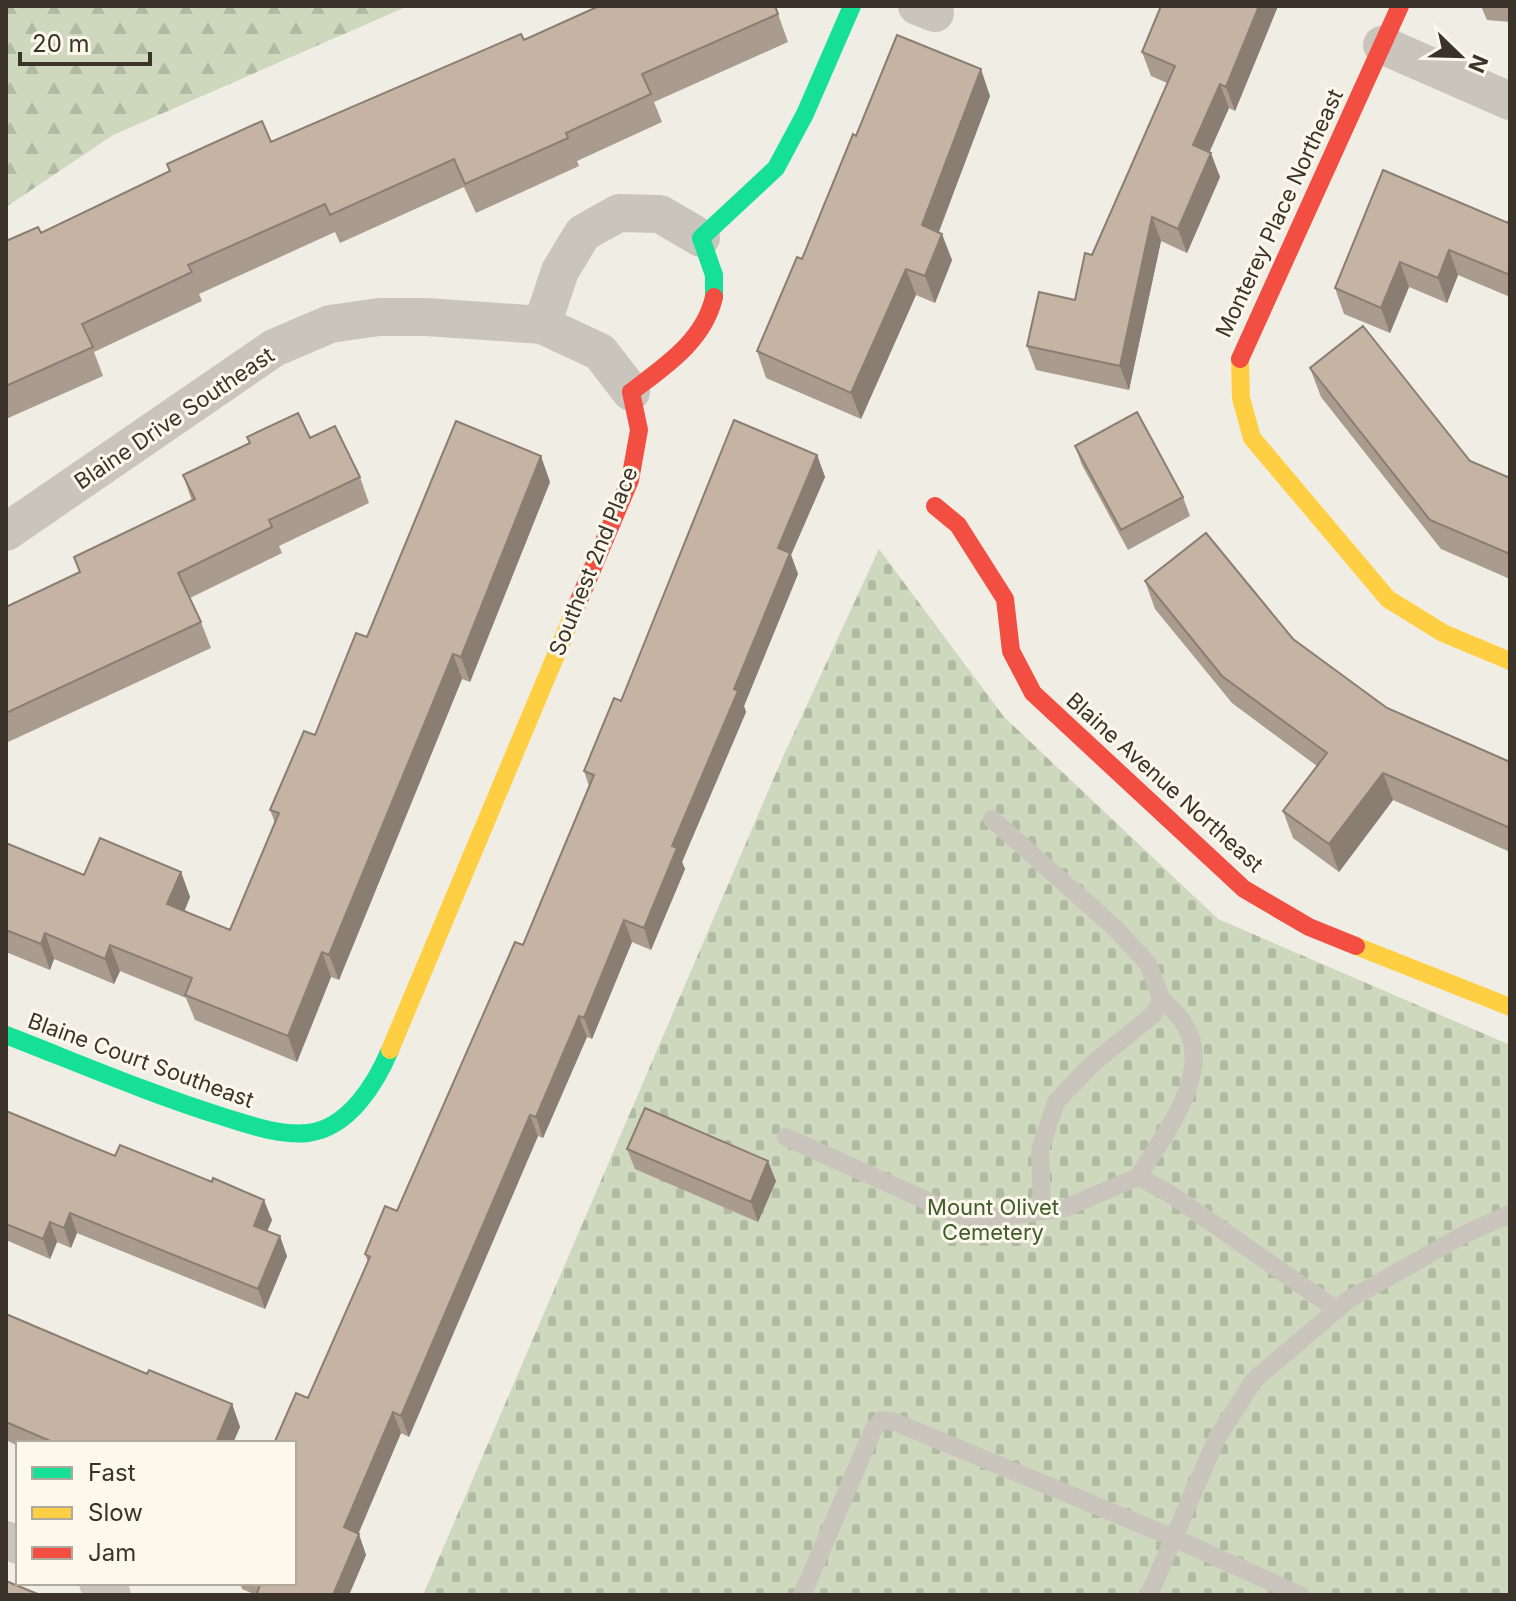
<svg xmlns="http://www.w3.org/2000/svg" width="1516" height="1601" viewBox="0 0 1516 1601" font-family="Inter,sans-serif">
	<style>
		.forest { fill: url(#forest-firs) }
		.cemetery { fill: url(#cemetery-stones) }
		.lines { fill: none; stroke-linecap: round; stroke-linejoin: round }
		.lane { stroke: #cac5bc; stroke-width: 18 }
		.street { stroke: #cac5bc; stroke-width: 38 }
		.fast { stroke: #16e098; stroke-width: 18 }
		.slow { stroke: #ffcf43; stroke-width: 18 }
		.jam { stroke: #f24e42; stroke-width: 18 }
		.wall { fill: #a99b8d }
		.shaded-wall { fill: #8a7e73 }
		.building { fill: #c5b4a4; stroke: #8a7e73; stroke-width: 2 }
		.labels { text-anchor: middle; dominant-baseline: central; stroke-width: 6; stroke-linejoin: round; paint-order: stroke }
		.street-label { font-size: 22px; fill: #3b332a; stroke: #fcf8ec }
		.park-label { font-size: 22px; fill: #405c2b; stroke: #fcf8ec }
	</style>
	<defs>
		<pattern id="forest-firs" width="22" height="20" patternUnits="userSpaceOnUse" patternTransform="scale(2)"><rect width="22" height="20" fill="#cdd8bd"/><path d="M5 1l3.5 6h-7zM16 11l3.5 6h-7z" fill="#b1baa3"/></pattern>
		<pattern id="cemetery-stones" width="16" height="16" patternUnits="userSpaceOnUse" patternTransform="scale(2)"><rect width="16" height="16" fill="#cdd8bd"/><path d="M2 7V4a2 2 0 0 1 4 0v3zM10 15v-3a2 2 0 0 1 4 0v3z" fill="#b1baa3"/></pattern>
	</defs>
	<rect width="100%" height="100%" fill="#f0ede4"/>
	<path class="forest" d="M6,6H408L113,135L6,207Z"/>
	<path class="cemetery" d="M879,549L1004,717L1218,919L1510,1045V1595H423L782,759Z"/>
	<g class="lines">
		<path class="lane" d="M992,819L1116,929L1148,964L1161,998L1154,1014L1092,1064L1056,1102L1040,1150L1042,1211
			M786,1137L958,1215L1002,1217L1065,1208L1138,1177L1169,1193L1337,1310
			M1138,1177C1162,1137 1213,1075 1186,1027C1181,1016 1169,1007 1161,998
			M802,1595L873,1430L882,1420L895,1422L1174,1538L1300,1595
			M1149,1595L1216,1440L1254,1380L1348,1300L1465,1234L1510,1214"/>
		<path class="street" d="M917,6L935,13
			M1382,45L1510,101
			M542,325L560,271L583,233L619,213L660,214L701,238
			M6,532L274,348L330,324L379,317H426L542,325L600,352L631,392
			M6,1540L18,1545
			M98,1583L112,1595"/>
		<path class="fast" d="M714,297V275L701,238L776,168L805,114L852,6
			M6,1035C78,1063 150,1094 224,1117C250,1125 280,1136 308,1133C349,1128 376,1083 390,1050"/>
		<path class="slow" d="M1240,359L1241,398L1252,438L1388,599L1443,633L1510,661
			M1356,946L1510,1007
			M390,1050L577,605"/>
		<path class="jam" d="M1240,359L1400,6
			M935,506L958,525L1005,599L1011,651L1033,693L1244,889L1309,927L1356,946
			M577,605L630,480L639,430L631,392C665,366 704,341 714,297"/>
	</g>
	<path class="wall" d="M1278,6L1235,111L1229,108L1209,152L1220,177L1187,253L1161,241L1129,390L1036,370L1027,346L1075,300L1092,255L1167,83L1151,76L1142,52Z
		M1481,6H1510V22L1487,20Z
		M778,14L788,42L654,102L662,122L577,161L579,166L476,213L464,187L340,243L335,232L199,294L202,301L94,352L103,376L6,419V241L41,233L271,142L524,40Z
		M990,96L939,232L952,260L935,303L916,295L861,419L766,378L757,351L802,259L856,136Z
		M1383,170L1508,223L1510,218V297L1458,275L1447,303L1409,287L1390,333L1344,314L1335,288Z
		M1310,368L1470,461L1510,478V579L1441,549L1321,397Z
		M734,420L817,455L825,477L791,555L798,574L744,706L746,712L682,862L685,869L651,950L632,942L592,1039L587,1037L543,1138L538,1136L409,1437L401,1433L358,1533L366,1555L349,1595H256L242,1589L240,1583H294V1443H276L275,1441L296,1393L308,1398L368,1262L365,1254L385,1206L397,1211L515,942L523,945L589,786L584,771L614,698L621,701Z
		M310,438L360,477L369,503L279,546L282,553L190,598L201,622L211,648L6,743V607L79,572L74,557L192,501L183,475Z
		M1075,446L1183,497L1190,516L1128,550L1082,465Z
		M550,482L470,682L462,679L339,980L331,977L297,1062L195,1020L186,998L120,971L114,984L54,959L50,970L6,952V843L84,875L181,872L190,897L184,911L230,930L275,823L270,810L315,735L367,637Z
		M1145,581L1293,639L1387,708L1510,762V852L1393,800L1339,872L1293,838L1283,811L1317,766L1232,703L1155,609Z
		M6,1111L272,1220L267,1231L287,1256L265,1309L77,1233L71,1248L57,1242L50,1259L6,1240Z
		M627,1149L776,1181L758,1222L635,1169Z
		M6,1314L147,1374L232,1404L240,1427L233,1443H18V1446L6,1440Z"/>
	<path class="shaded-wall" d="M1259,6H1278L1235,111L1226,87Z
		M981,69L990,96L931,252L922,225Z
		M1220,84L1229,108L1202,169L1193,145Z
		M1211,153L1220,177L1187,253L1178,229Z
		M1152,217L1161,241L1129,390L1120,366Z
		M942,234L952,260L935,303L925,276Z
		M1449,250L1458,275L1447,303L1438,278Z
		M1400,262L1409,287L1390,333L1381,308Z
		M906,269L916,295L861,419L851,393Z
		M817,455L825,477L791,555L798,574L744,706L746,712L682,862L685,869L651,950L644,928L672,846L734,689L778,548Z
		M541,456L550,482L470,682L461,657Z
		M453,654L462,679L339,980L329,955Z
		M1383,773L1393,800L1339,872L1329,844Z
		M181,872L190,897L177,930L167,904Z
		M624,920L632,942L592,1039L584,1018Z
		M45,933L54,959L50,970L41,944Z
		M110,945L120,971L114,984L105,959Z
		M322,952L331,977L297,1062L288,1036Z
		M579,1016L587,1037L543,1138L536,1117Z
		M530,1115L538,1136L409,1437L401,1416Z
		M768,1161L776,1181L758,1222L751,1202Z
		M264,1200L272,1220L261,1246L254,1226Z
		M70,1213L77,1233L71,1248L64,1228Z
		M50,1222L57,1242L50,1259L43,1239Z
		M280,1236L287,1256L265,1309L258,1289Z
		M232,1404L240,1427L233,1443H216Z
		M393,1412L401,1433L352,1549L344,1527Z
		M359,1534L366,1555L349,1595H333Z"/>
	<path class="building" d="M599,6H775L778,14L642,74L651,94L566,133L568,138L465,184L454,159L330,215L325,204L188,265L192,272L82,324L93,347L6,386V241L38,227L41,233L170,171L167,164L262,121L271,142L521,34L524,40Z
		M1161,6H1259L1226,87L1220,84L1193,145L1211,153L1178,229L1152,217L1120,366L1027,346L1039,292L1075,300L1085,253L1092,255L1175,66L1142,52Z
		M897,35L981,69L922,225L942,234L925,276L906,269L851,393L757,351L797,257L802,259L853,134L856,136Z
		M1383,170L1508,223L1510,218V275L1449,250L1438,278L1400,262L1381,308L1335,288Z
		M1363,326L1470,461L1510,478V554L1430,520L1310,368Z
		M1137,412L1183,497L1121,530L1075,446Z
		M298,413L310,438L335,426L360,477L269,520L272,527L178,573L201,622L6,713V607L80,572L74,557L195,499L183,475L250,443L247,437Z
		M734,420L817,455L778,548L790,553L734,689L738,691L672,846L677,848L644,928L624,920L584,1018L579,1016L536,1117L530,1115L401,1416L393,1412L344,1527L359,1534L333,1595H256L261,1583H294V1443H279L275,1441L296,1393L308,1398L370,1257L365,1254L385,1206L397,1211L515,942L523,945L594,775L584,771L614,698L621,701Z
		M456,421L541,456L461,657L453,654L329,955L322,952L288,1036L185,995L192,978L110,945L105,959L45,933L41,944L6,930V843L84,875L100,838L181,872L167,904L230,930L279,813L270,810L304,731L315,735L356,633L367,637Z
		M1206,533L1293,639L1387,708L1510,762V828L1383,773L1329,844L1283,811L1327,753L1222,676L1145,581Z
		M645,1108L768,1161L751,1202L627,1149Z
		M6,1111L115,1156L120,1145L212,1182L213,1178L264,1200L254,1226L280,1236L258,1289L70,1213L64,1228L50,1222L43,1239L6,1224Z
		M6,1314L147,1374L149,1370L232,1404L216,1443H55L6,1422Z
		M6,1581L40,1595H6Z"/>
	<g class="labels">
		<g class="street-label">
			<text transform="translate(1279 213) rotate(-65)">Monterey Place Northeast</text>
			<text transform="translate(174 418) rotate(-34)">Blaine Drive Southeast</text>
			<text transform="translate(593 561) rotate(-68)">Southest 2nd Place</text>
			<text transform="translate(1165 782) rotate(42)">Blaine Avenue Northeast</text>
			<text transform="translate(141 1060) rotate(20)">Blaine Court Southeast</text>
		</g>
		<g class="park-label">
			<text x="993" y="1207">Mount Olivet<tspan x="993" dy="25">Cemetery</tspan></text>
		</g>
	</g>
	<rect width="1516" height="1601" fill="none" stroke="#3b332a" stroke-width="16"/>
	<rect x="16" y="1441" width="280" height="144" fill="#fcf8ec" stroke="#afa99e" stroke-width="2"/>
	<rect x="32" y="1467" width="40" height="12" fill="#16e098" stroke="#afa99e" stroke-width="2"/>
	<text x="88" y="1481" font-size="24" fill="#3b332a">Fast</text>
	<rect x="32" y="1507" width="40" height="12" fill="#ffcf43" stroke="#afa99e" stroke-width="2"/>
	<text x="88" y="1521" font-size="24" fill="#3b332a">Slow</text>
	<rect x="32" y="1547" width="40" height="12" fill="#f24e42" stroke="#afa99e" stroke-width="2"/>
	<text x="88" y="1561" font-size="24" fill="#3b332a">Jam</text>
	<g transform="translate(1460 56) rotate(113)" stroke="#fcf8ec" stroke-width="6" paint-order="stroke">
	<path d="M0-6L14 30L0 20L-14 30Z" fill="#3b332a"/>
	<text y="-12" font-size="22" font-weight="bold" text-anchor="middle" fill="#3b332a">N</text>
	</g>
	<path d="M20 52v12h130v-12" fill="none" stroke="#3b332a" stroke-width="4"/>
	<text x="32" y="52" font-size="24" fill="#3b332a" stroke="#fcf8ec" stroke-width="6" paint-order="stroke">20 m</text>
</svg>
